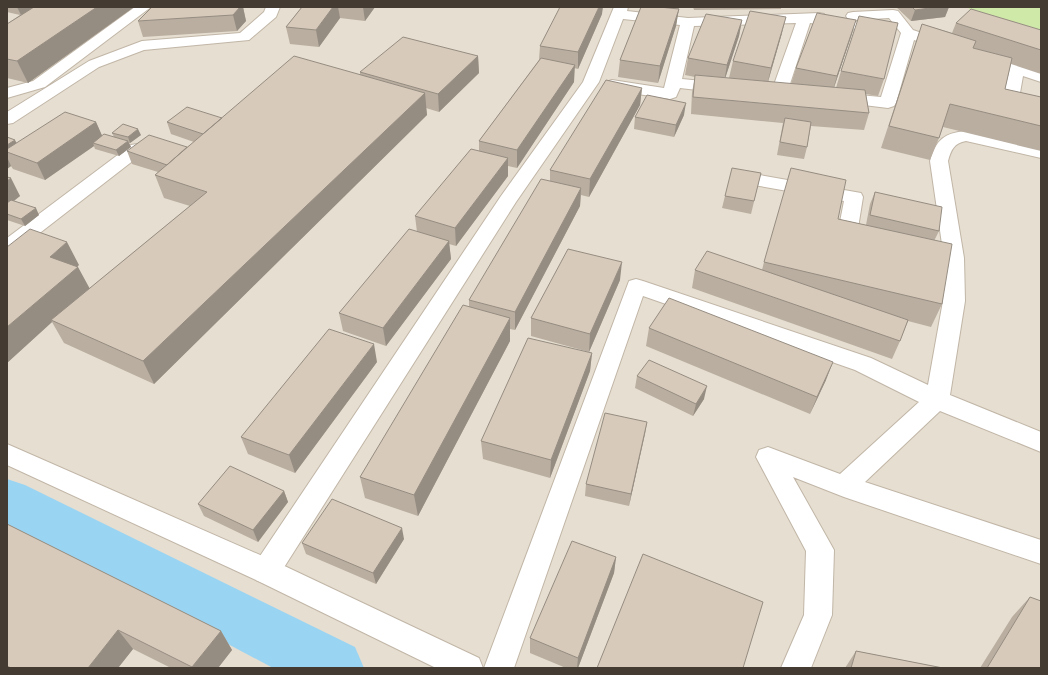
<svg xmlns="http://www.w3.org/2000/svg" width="1048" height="675" viewBox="0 0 1048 675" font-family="Jost,sans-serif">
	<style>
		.residential { fill: #e6ded0 }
		.green { fill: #cfe9a8 }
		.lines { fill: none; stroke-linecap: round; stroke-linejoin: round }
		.river { fill: #9ad4f3; fill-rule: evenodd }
		.minor-casing { stroke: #c1b6a7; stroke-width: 2 }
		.tertiary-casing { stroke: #c1b6a7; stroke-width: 2 }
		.minor { fill: #fff; fill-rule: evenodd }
		.tertiary { fill: #fff; fill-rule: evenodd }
		.wall { fill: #b9aea0 }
		.shaded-wall { fill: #968d82 }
		.building { fill: #d7caba; stroke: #968d82 }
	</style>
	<rect width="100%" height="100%" fill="#f2ece2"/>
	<path class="residential" d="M7,7H1041V668H7Z"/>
	<path class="green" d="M967,7H1041V36L975,14Z"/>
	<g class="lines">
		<path class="river" d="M7,479L25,485L355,647L364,668H273L7,526Z"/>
		<defs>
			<path id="minor" d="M135,7H151L45,87L7,98V88L33,81Z
				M266,7H280L276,17L249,40L144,50L99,67L13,123L7,124V112L89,61L142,41L240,33L264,12Z
				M614,7H628L627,11L688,18L819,13L824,14L826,17L885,26L890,27L892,30L890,33L885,34L810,23L787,93L785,96L779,98L773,96L771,93L796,23L694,26L682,79L723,83L729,85L731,88L729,91L723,93L680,88L676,97L670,99L612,90L606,88L604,85L606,82L612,80L664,88L680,25L623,19L599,82L516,202L276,580L266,584L256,580L252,571L256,562L501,196L583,82Z
				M893,10L898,11L913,30L951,43L954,46L951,49L946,51L914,40L896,103L894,106L888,108L831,101L829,98L831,95L837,93L881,97L901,33L889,18L853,20L848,19L846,16L848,13L853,12Z
				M981,53L1041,72V82L1023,76L1018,104L1016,107L1010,109L1004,107L1002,104L1008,72L976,61L973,58L976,55Z
				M966,131L1041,148V158L966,141C954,143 951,150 948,161L964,258L965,301L950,395L1041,432V452L940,411L865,482L1041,540V564L844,497L793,477L834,550L832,615L811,668H781L804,615L806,551L756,457L759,450L768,447L840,474L919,402L855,370L643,296L514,668H484L629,281L636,279L643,281L871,358L928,385L943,301L944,258L930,161C936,140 944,133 966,131Z
				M137,144L143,145L146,149L143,153L14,253L7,255V238L131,145Z
				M754,174L861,193L863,197L858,228L873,232L876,237L873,242L866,243L841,236L838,232L844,201L748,184L745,180L748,176Z"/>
			<path id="tertiary" d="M7,444L276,562L479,658L483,668H436L256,580L7,465Z"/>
		</defs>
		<use href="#minor" class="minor-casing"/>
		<use href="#tertiary" class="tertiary-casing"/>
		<use href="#minor" class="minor"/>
		<use href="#tertiary" class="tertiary"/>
	</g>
	<path class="wall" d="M7,7H134L28,83L7,78V24L20,15L7,12Z
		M243,7L246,21L237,31L143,37L138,21Z
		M302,7H375L365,21L340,18L319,47L290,44L286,27Z
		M641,7H679L676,26L658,83L618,77L620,60Z
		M693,7H781V9L694,10Z
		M896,7H949L945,17L911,21Z
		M602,14L578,69L574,68V82L517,168L508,166V176L456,246L449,244L451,259L386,346L343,331L339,313L417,232L415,216L479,151V141L539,60L540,46Z
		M742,20L739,36L725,78H729L733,61L782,33L768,82L791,84L796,68L856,20L834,88H836L841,71L884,79L878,96L866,94L869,113L864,130L811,126L807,147L804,159L777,155L783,123L691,114L692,92L695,77L685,75L688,58Z
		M956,23L1041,30V74L1011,64L1005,89L1041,97V151L943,127L939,138L930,160L881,148L915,45L922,24L952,33Z
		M478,56L479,73L439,112L426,108L427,115L154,384L64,343L52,322L7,363V247L79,265L77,266L89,289L190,206L164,198L155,175L158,172L132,164L127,151L187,147L194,142L171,134L167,122L222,118L360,75V72Z
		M642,88L640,105L589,197L581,195L580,206L515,330L510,329V341L418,516L365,498L360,477L469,307V300L550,181V170Z
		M684,115L674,137L634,129L635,117Z
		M96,122L102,136L114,137L112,133L141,135L130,143H129L131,147L119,156L95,149L94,146L45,180L13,169L11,166L7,169V137L17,143Z
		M761,173L751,214L722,208L725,196Z
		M7,177L20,196L14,201L39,215L25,226L7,220Z
		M875,192L939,231L934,241L942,304L931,327L908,321L900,341L892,359L692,288L695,270H762L764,262L838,219L866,225L870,204Z
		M620,280L589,352L531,336V318Z
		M649,328L826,380L810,414L646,346Z
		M592,353L590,371L550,478L483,459L481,441Z
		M377,362L295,473L248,454L241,437Z
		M637,376L704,399L693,416L635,388Z
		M647,422L629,506L585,496L586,484Z
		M284,491L288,502L258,542L204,516L198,504Z
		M7,524L221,631L232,650L218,668H171L133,649L118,668H7Z
		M404,539L376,584L306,554L302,543Z
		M616,557L614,573L578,668H566L530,653V638Z
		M1030,597L1041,668H980L1012,617Z
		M856,651L943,668H845Z"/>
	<path class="shaded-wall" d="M17,7H37L21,15Z
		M97,7H134L28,83L17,61Z
		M240,7H243L246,21L237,31L233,15Z
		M333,7H338L340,18L319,47L316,30Z
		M363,7H375L365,21Z
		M599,7H603L602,14L578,69V52Z
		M937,7H949L945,17L911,21L915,10Z
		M679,9L676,26L658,83L660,66Z
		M786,17L782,33L767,85L771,68Z
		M742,20L739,36L724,82L727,65Z
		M856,20L851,37L832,93L837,76Z
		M478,56L479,73L439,112L438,94Z
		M575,65L574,82L517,168V150Z
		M642,88L640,105L589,197L590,179Z
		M425,93L427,115L154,384L143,361Z
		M686,103L684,115L674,137L676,125Z
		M96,122L104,140L93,143L94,146L45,180L37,163Z
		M138,129L141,135L130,143L128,137Z
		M15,140L24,157L7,152V145Z
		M128,141L131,147L119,156L116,150Z
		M7,157L11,166L7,169Z
		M508,158V176L456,246L455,228Z
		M11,178L20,196L7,206V181Z
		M581,188L580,206L515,330V312Z
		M36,208L39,215L25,226L21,219Z
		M449,241L451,259L386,346L383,328Z
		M67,242L79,265L62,279L50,257Z
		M622,262L620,280L589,352L590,334Z
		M78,267L90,289L51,320L52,322L7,363V327Z
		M510,318V341L418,516L414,495Z
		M374,344L377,362L295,473L289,455Z
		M592,353L590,371L550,478L551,460Z
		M833,362L826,380L810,414L817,397Z
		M707,386L704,399L693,416L696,404Z
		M647,422L645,434L629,506L631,494Z
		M284,491L288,502L258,542L253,530Z
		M402,528L404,539L376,584L373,573Z
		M616,557L614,573L578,668H577L578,658Z
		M118,630L133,649L118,668H88Z
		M221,631L232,650L218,668H193L192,667Z"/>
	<path class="building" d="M34,7H97L17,61L7,59V24Z
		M152,7H240L233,15L138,21Z
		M302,7H333L316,30L286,27Z
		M560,7H599L578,52L540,46Z
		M641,7H659L679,9L660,66L620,60Z
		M912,7H937L915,10Z
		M971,9L1041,30V50L956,23Z
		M750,11L786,17L771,68L733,61Z
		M817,13L856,20L837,76L796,68Z
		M706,14L742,20L727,65L688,58Z
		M859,16L898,23L884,79L841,71Z
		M922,24L976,41L973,48L1012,58L1005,89L1041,97V126L950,104L939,138L889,126Z
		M403,37L478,56L438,94L360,72Z
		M294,56L425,93L143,361L51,320L207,192L155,175Z
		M541,58L575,65L517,150L479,141Z
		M695,75L865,90L869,113L693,97Z
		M606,80L642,88L590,179L550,170Z
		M647,95L686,103L676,125L635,117Z
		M187,107L222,118L203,134L167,122Z
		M65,112L96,122L37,163L7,152V149Z
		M785,118L811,122L807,147L780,142Z
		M123,124L138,129L128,137L112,133Z
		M104,134L128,141L116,150L93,143Z
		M149,135L187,147L167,165L127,151Z
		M7,137L15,140L7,145Z
		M471,149L508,158L455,228L415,216Z
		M732,168L761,173L754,201L725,196Z
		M791,168L846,180L838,219L952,244L942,304L764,262Z
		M7,177L11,178L7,181Z
		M541,179L581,188L515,312L469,300Z
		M875,192L942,207L939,231L870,215Z
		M11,200L36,208L21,219L7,214V203Z
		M30,229L67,242L50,257L78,267L7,327V247Z
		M409,229L449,241L383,328L339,313Z
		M568,249L622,262L590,334L531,318Z
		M707,251L908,320L900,341L695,270Z
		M669,298L833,362L817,397L649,328Z
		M463,305L510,318L414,495L360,477Z
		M329,329L374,344L289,455L241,437Z
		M528,338L592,353L551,460L481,441Z
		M649,360L707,386L696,404L637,376Z
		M605,413L647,422L631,494L586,484Z
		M230,466L284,491L253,530L198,504Z
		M332,499L402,528L373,573L302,543Z
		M7,524L221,631L192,667L118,630L88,668H11L7,666Z
		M572,541L616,557L578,658L530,638Z
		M643,554L763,602L743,668H597Z
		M1030,597L1041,601V668H987Z
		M856,651L943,668H851Z"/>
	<rect width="1048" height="675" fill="none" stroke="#443c32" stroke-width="16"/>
</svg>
